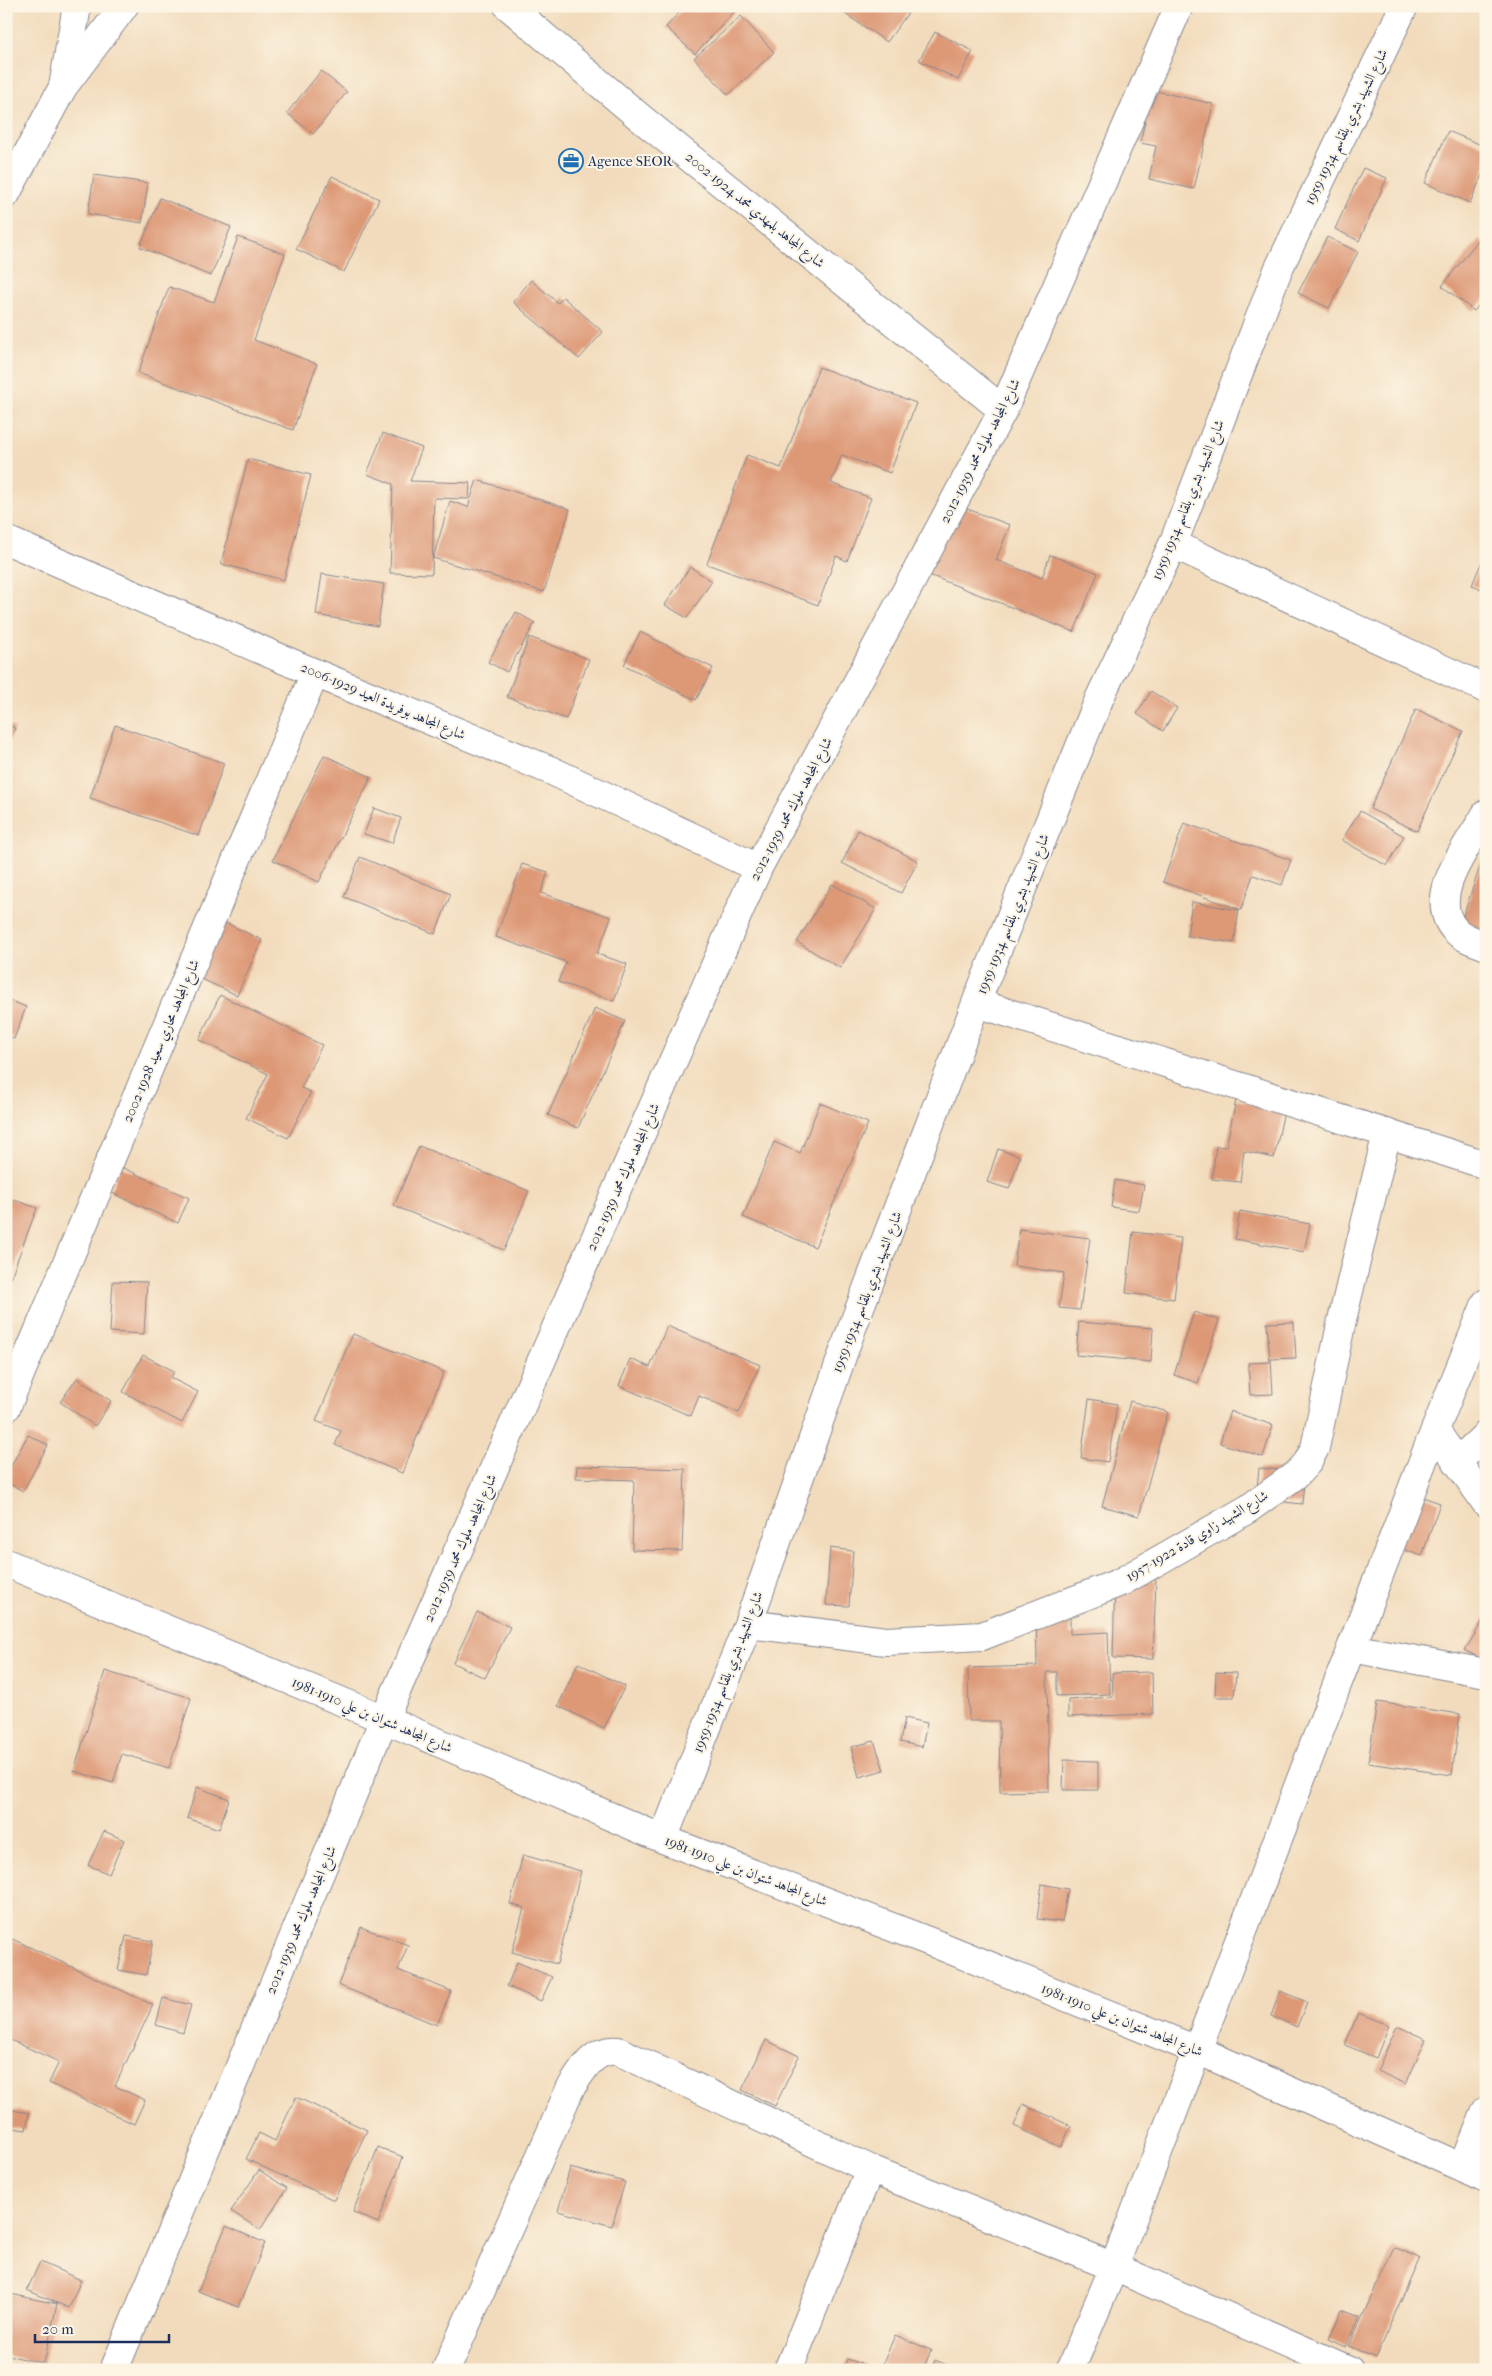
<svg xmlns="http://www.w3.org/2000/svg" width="1492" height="2376" viewBox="0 0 1492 2376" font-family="'IM FELL French Canon',Amiri,serif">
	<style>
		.building { fill: #dd9876 }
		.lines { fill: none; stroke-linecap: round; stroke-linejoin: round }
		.minor-casing { stroke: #86858d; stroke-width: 30 }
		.major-casing { stroke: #86858d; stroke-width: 30 }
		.minor { stroke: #fff; stroke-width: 28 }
		.major { stroke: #fff; stroke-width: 28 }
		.labels { text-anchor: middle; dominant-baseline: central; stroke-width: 4; stroke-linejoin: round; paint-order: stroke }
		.street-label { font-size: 14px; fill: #1b2f5e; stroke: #fcf5e5 }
		.poi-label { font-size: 14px; fill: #1b2f5e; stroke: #fcf5e5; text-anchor: start }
	</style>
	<rect width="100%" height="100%" fill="#fcf5e5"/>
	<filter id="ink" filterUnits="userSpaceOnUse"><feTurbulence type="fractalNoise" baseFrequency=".02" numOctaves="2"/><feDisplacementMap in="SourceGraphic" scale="10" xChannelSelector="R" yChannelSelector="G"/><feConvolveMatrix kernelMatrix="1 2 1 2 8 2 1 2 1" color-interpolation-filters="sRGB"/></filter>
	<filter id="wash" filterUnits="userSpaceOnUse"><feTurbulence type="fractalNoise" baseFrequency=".0096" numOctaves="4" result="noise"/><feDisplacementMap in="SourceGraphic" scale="20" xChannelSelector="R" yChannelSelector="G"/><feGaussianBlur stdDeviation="1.12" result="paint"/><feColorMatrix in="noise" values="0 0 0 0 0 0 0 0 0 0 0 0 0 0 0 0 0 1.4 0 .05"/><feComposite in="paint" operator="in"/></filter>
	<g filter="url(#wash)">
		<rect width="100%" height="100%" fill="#f2dbbc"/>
		<g id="blocks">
			<path class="building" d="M685,6H730L735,11L695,54L666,27Z
				M844,6H899L908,13L887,42L841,11Z
				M741,16L774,52L728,95L694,58Z
				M935,32L973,51L958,80L919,60Z
				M321,71L347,92L313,134L287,113Z
				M1152,90L1213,104L1194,189L1149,179L1156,146L1140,143Z
				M1448,131L1486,147V166L1470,203L1425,183Z
				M1363,168L1387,178L1359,241L1335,229Z
				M94,175L148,183L142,223L88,214Z
				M332,176L379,199L344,272L296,249Z
				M160,198L231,227L211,276L140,247Z
				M238,237L285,254L254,340L317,364L293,430L138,373L169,287L214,302Z
				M1327,237L1358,252L1329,308L1298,293Z
				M1479,239L1486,244V297L1474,311L1442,286Z
				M531,280L558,303L563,297L603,332L579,359L513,302Z
				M819,367L916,403L890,473L842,455L831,483L871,498L847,561L836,556L818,605L707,564L747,455L781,468Z
				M383,433L422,448L410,481L470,483L469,499L434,498L432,574L390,573L393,484L367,474Z
				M248,459L311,475L284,580L221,564Z
				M477,480L570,509L544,592L433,558L450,501L468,507Z
				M946,501L1010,525L996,560L1042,578L1050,555L1098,573L1074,632L919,571Z
				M1486,552V591L1472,585Z
				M690,567L712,581L687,618L665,605Z
				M322,574L384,584L378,626L316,615Z
				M516,612L535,623L507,672L488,662Z
				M640,632L713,668L696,700L624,665Z
				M529,637L589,659L566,719L507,697Z
				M1151,691L1177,708L1163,731L1137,714Z
				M1416,709L1463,731L1417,831L1370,809Z
				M6,724L15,728L6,747Z
				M115,725L224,763L199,836L90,798Z
				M324,755L371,777L319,882L273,860Z
				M374,808L401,818L392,843L364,834Z
				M1360,811L1404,836L1387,866L1342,840Z
				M1184,823L1291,860L1282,885L1253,875L1241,910L1163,882Z
				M858,830L918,861L901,893L842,863Z
				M1486,849V937L1459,928Z
				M360,857L451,894L435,934L344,897Z
				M522,864L548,872L541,893L611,917L597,954L627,964L614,1001L558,982L566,962L496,937Z
				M832,884L876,909L840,968L797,942Z
				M1192,902L1239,910L1234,943L1187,936Z
				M224,922L262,940L237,995L199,978Z
				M220,995L322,1045L301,1088L311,1092L288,1138L246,1118L268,1074L199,1040Z
				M6,999L26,1007L14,1039L6,1036Z
				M595,1008L625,1021L578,1128L548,1115Z
				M1236,1100L1284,1111L1274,1158L1244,1151L1240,1182L1212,1179L1216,1146L1226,1147Z
				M820,1103L868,1123L815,1247L743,1217L774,1142L800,1153Z
				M419,1146L529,1191L504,1250L394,1206Z
				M998,1149L1020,1156L1009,1189L987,1182Z
				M121,1167L189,1198L178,1223L110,1192Z
				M1115,1180L1144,1185L1139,1211L1111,1207Z
				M6,1197L37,1208L6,1290Z
				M1240,1211L1310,1224L1304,1252L1235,1239Z
				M1019,1229L1090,1238L1080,1310L1059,1308L1064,1273L1014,1266Z
				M1133,1232L1181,1238L1174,1299L1126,1293Z
				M113,1281L147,1282L144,1334L110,1332Z
				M1194,1312L1219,1320L1198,1383L1174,1375Z
				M1079,1322L1153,1328L1151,1362L1076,1355Z
				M1294,1322L1296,1358L1271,1359L1273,1394L1250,1395L1248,1363L1270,1362L1267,1323Z
				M667,1326L760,1365L739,1413L699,1396L691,1416L619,1386L630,1359L650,1367Z
				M353,1334L444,1372L402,1473L335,1445L341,1431L316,1421Z
				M143,1355L174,1371L171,1378L198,1392L182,1423L123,1392Z
				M77,1378L111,1401L95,1426L60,1402Z
				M1089,1399L1117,1404L1108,1462L1081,1458Z
				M1130,1401L1168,1412L1139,1516L1102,1506Z
				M1230,1411L1273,1425L1263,1457L1220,1443Z
				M28,1435L48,1445L23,1491L6,1482V1475Z
				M577,1466L685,1469L682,1551L632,1550L634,1480L576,1478Z
				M1259,1468L1305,1472L1302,1504L1256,1499Z
				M1414,1494L1440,1503L1422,1556L1396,1547Z
				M830,1548L853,1551L849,1606L826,1605Z
				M1115,1579L1156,1580L1153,1659L1113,1658Z
				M1070,1609V1634L1108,1632L1110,1694L1057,1696V1672H1047L1049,1791L1000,1792L999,1721H969L968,1668L1037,1666L1036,1611Z
				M477,1612L510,1627L485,1678L453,1663Z
				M1486,1616V1662L1465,1650Z
				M578,1663L625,1686L604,1728L558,1706Z
				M105,1671L191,1698L169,1768L122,1754L113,1783L74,1771Z
				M1152,1672L1153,1714L1068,1717V1700L1113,1697L1112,1673Z
				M1216,1672L1236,1673L1234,1697H1215Z
				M1377,1702L1460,1714L1452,1775L1368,1763Z
				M905,1718L927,1723L922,1747L900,1742Z
				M874,1741L884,1770L859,1777L851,1747Z
				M1064,1760L1098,1761V1790H1063Z
				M197,1787L229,1799L219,1829L187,1818Z
				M104,1831L124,1840L109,1874L88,1865Z
				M523,1855L581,1871L557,1964L512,1952L524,1908L510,1904Z
				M1042,1884L1068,1889L1062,1922L1037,1919Z
				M361,1927L408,1945L398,1970L451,1991L437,2025L338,1985Z
				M6,1936L153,2005L115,2086L145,2100L134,2124L49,2083L59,2062L6,2038Z
				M126,1936L153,1941L146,1975L118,1970Z
				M517,1962L552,1977L541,2001L507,1986Z
				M1280,1991L1307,2002L1297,2027L1271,2016Z
				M163,1998L191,2005L183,2033L156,2025Z
				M1358,2013L1389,2025L1376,2058L1345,2045Z
				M1397,2026L1426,2039L1406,2084L1377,2071Z
				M766,2040L799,2056L775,2106L742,2090Z
				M296,2097L367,2130L334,2200L246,2159L259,2133L275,2141Z
				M1023,2104L1071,2126L1061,2147L1014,2126Z
				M6,2109L29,2113L26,2130L6,2127Z
				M378,2147L403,2157L378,2223L353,2212Z
				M570,2168L625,2182L612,2226L558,2211Z
				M259,2170L287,2188L260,2230L231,2211Z
				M226,2226L265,2243L238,2307L198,2291Z
				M1394,2247L1420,2258L1375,2358L1349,2346Z
				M40,2262L81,2280L69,2308L27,2290Z
				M6,2293L57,2304L44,2363L6,2355Z
				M1342,2310L1360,2317L1346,2347L1329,2339Z
				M895,2335L931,2350L923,2370H892L882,2366Z
				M847,2359L877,2369V2370H843Z
				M935,2360L959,2370H931Z"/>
		</g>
	</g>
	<g filter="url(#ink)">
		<use href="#blocks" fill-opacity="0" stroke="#86858d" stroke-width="1"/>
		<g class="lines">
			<defs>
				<path id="minor" d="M508,6L643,120L1003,410
					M63,87L77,6
					M6,540L315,673L552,771L758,868
					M1173,544L1486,689
					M1486,814C1468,846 1425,897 1455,930C1462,938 1477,942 1486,946
					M977,1003L1486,1165
					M6,1408L315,673
					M1435,1430L1486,1503
					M1457,1462L1486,1435
					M6,1563L384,1719L663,1839L941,1946L1211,2056L1486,2178
					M748,1624L886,1641L982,1636L1121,1582L1248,1509L1297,1474L1307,1463L1315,1448L1342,1320L1387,1133
					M1351,1648L1486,1673
					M663,1839L748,1624L852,1328L983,985L1100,697L1173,544L1278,270L1404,6
					M1463,2168L1486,2111
					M114,2370L384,1719L758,868L1003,410L1179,6
					M446,2370L570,2089C582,2071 593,2048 618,2051L870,2169L1114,2267L1349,2370
					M788,2370L870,2169
					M1070,2370L1114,2267L1427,1450L1486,1303"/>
				<path id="major" d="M6,194L63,87L124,6"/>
			</defs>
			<use href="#minor" class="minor-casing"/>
			<use href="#major" class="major-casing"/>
			<use href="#minor" class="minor"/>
			<use href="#major" class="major"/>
		</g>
	</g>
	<defs>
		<symbol id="office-ring" viewBox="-11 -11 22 22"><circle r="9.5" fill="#fcf5e5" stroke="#1f6fb2" stroke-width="1.5"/><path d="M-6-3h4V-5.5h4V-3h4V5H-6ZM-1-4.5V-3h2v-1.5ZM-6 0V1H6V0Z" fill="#1f6fb2"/></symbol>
	</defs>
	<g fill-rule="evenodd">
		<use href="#office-ring" x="557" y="147" width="28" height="28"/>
	</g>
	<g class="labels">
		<g class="street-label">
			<text transform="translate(1346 127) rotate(-64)">شارع الشهيد بشري بلقاسم 1934-1959</text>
			<text transform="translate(755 210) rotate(39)">شارع المجاهد بلمهدي محمد 1924-2002</text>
			<text transform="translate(980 451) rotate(-63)">شارع المجاهد ملوك محمد 1939-2012</text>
			<text transform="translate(1188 500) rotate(-68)">شارع الشهيد بشري بلقاسم 1934-1959</text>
			<text transform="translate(383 701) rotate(23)">شارع المجاهد بوفريدة العيد 1929-2006</text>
			<text transform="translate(791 809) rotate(-62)">شارع المجاهد ملوك محمد 1939-2012</text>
			<text transform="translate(1013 914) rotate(-68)">شارع الشهيد بشري بلقاسم 1934-1959</text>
			<text transform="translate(161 1041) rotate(-67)">شارع المجاهد محاري سعيد 1928-2002</text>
			<text transform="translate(623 1177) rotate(-66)">شارع المجاهد ملوك محمد 1939-2012</text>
			<text transform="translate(867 1292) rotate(-69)">شارع الشهيد بشري بلقاسم 1934-1959</text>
			<text transform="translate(1197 1536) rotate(-31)">شارع الشهيد زاوي قادة 1922-1957</text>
			<text transform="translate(460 1548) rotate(-66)">شارع المجاهد ملوك محمد 1939-2012</text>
			<text transform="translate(728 1672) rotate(-69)">شارع الشهيد بشري بلقاسم 1934-1959</text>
			<text transform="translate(372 1715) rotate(23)">شارع المجاهد شتوان بن علي 1910-1981</text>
			<text transform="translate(746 1871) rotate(21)">شارع المجاهد شتوان بن علي 1910-1981</text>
			<text transform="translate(301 1920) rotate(-67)">شارع المجاهد ملوك محمد 1939-2012</text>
			<text transform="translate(1122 2020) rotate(22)">شارع المجاهد شتوان بن علي 1910-1981</text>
		</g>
		<g class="poi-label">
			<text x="588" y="161">Agence SEOR</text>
		</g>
	</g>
	<rect width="1492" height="2376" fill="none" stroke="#fcf5e5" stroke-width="25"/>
	<path d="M35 2334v8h134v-8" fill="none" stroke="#1b2f5e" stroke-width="2.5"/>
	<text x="42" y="2334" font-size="15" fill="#1b2f5e" stroke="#fcf5e5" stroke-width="4" paint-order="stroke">20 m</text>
</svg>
